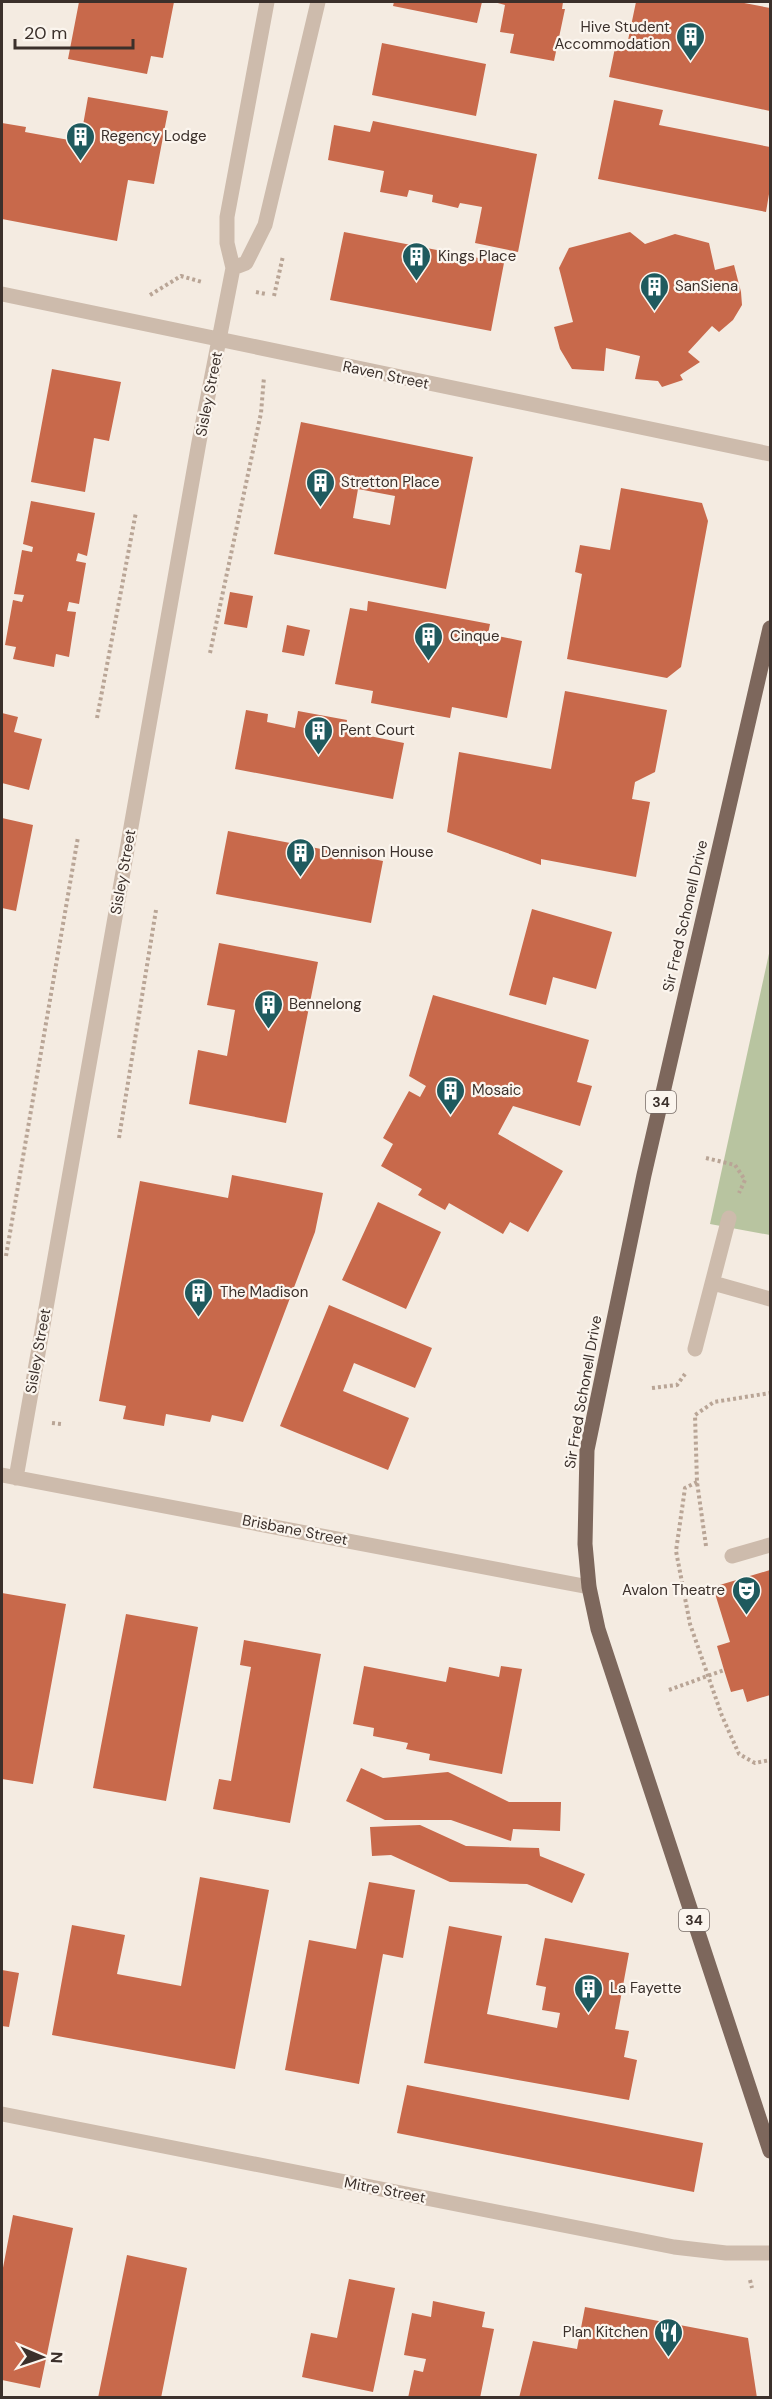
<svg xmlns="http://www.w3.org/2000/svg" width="772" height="2399" viewBox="0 0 772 2399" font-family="'DM Sans',sans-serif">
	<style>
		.green { fill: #b8c4a0 }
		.building { fill: #c8694b; fill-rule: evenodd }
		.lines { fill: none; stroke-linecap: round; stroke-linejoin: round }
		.path { stroke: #b9a596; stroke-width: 4; stroke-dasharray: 3 3; stroke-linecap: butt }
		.minor { stroke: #cdbbac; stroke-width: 15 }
		.major { stroke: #7d675c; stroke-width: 15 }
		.labels { text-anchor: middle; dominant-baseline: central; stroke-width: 4.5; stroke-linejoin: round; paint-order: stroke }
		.shield { fill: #fbf5ee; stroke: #756b66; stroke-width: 1.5 }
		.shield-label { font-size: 14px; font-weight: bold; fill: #3b302b }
		.poi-label { font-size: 15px; fill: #3b302b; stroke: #fbf5ee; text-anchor: start }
		.street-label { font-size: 15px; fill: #3b302b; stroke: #fbf5ee }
	</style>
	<rect width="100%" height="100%" fill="#f4ebe1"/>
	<path class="green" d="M770,949V1235L710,1224Z"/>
	<path class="building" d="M79,2H174L163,58L151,56L147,74L68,59Z
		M394,2H482L477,23L393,6Z
		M494,2H563L562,9H565L554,61L510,53L514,34L500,32L505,5Z
		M636,2H739L770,8V111L609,77L616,43L627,45Z
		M382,43L486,64L476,116L372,95Z
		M88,97L168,111L154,184L128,180L117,241L2,219V123L26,127L25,132L80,142Z
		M614,100L663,110L659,125L770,147V188L766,212L598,179Z
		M373,121L537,154L518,252L475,243L482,207L460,203L458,208L432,202L433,195L409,190L407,197L380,192L384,171L328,160L334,125L370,132Z
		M344,232L504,263L491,331L330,300Z
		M630,232L645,244L675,234L709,243L715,270L734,265L741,292L742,305L733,320L719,332L712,326L688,352L700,362L680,375L683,380L662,387L658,381L635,379L640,356L606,348L604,371L572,369L560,349L554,327L573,322L559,268L569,248Z
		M52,369L121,382L109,441L94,438L85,492L31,482Z
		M301,422L473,457L446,589L274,554ZM358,489L395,496L390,525L353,518Z
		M621,488L702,503L708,521L681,667L667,678L567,659L582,574L575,572L580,545L610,550Z
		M31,501L95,513L87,556L78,553L76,561L86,563L79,604L69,602L67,611L76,612L69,657L56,654L54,667L13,659L16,647L5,645L13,600L22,602L24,595L14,594L22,550L32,552L33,547L23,544Z
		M230,592L253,596L247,628L224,624Z
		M368,601L490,624L488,634L522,641L507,718L452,707L450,718L371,703L373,691L335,684L350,608L367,611Z
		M287,625L310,630L304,656L282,652Z
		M565,691L667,710L655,772L635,782L632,799L650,802L636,877L541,859V865L447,832L459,752L551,769Z
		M246,710L268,714L267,722L295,728L298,711L347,720L345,731L404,743L393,799L235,769Z
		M2,713L18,717L14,732L42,739L29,790L2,783Z
		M2,818L33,825L16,911L2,908Z
		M228,831L383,861L371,923L216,894Z
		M532,909L612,932L596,989L553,977L546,1005L509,995Z
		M219,943L318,962L286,1123L189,1104L198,1050L227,1056L235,1010L207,1005Z
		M433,995L589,1040L577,1082L592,1086L580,1126L513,1106L498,1134L563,1171L528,1232L510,1222L503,1234L449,1203L445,1210L418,1195L422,1189L381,1166L393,1144L383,1138L409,1091L420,1097L426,1086L409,1076Z
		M232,1175L323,1193L315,1232L243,1422L212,1415L210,1422L166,1414L164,1426L123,1419L126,1406L99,1401L140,1181L228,1198Z
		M378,1202L441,1232L406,1309L342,1280Z
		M329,1305L432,1348L415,1388L354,1363L343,1391L409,1418L388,1470L280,1426Z
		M770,1570V1695L747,1702L743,1689L731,1692L724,1670L717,1646L730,1642L713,1587Z
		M2,1593L66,1604L33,1784L2,1779Z
		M126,1614L198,1627L166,1801L93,1788Z
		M244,1640L321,1654L290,1823L213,1809L219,1779L231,1781L251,1667L240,1665Z
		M364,1666L446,1682L449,1667L499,1677L501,1666L522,1669L502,1774L429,1760L430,1754L406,1749L408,1743L373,1736L374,1728L353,1724Z
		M361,1768L383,1778L448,1772L509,1802H561L560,1831L513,1829L511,1841L451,1820H385L346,1801Z
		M420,1825L466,1846L539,1848L540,1856L585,1874L572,1903L527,1884L450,1882L391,1855L372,1856L370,1827Z
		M200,1877L269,1890L235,2069L52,2035L72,1925L125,1935L117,1974L181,1986Z
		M369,1882L415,1890L403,1958L383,1954L359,2084L285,2070L309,1940L356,1949Z
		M449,1926L502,1936L487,2014L557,2028L560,2013L542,2010L546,1987L536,1985L545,1938L629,1953L615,2029L629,2031L624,2057L637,2060L629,2100L424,2063Z
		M2,1970L19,1973L9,2027L2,2026Z
		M407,2085L703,2143L694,2192L397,2133Z
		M13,2215L73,2228L40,2388L2,2380V2273Z
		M127,2255L187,2268L161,2398H98Z
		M349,2279L395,2288L373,2392L302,2377L311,2333L337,2338Z
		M433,2301L485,2312L482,2327L494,2329L480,2398H408L414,2370L423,2372L426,2359L404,2355L412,2313L431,2317Z
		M585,2307L748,2338L757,2398H519L533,2341L577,2349Z"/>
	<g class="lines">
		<path class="path" d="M256,292L266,294
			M150,295L181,276L202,282
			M274,296L283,256
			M210,653L261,413L264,377
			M97,718L136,512
			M119,1138L156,910
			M706,1158L735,1165L745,1180L739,1193
			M6,1256L78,837
			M652,1388L677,1385L685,1374
			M52,1423L61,1424
			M697,1482L685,1488L676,1551L690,1624L722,1716L739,1754L755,1763L770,1760
			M706,1546L697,1482L695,1415L714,1402L770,1393
			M669,1690L724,1670
			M750,2280L752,2288"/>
		<path class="minor" d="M233,268L246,263L265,225L318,2
			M2,294L770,454
			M713,1283L770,1299
			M695,1349L729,1218
			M2,1475L589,1587
			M16,1478L199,442L233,268L227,243V217L267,2
			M732,1556L770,1545
			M2,2114L674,2247L726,2253H770"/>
		<path class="major" d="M770,628L644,1175L587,1450L585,1544L589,1587L598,1629L770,2151"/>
	</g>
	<defs>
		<symbol id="building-pin" viewBox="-11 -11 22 30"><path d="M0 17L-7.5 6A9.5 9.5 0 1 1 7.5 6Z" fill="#1f5a5e" stroke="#fbf5ee"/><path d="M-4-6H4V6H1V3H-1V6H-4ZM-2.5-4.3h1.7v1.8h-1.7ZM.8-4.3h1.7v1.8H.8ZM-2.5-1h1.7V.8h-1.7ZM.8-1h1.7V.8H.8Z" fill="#fff"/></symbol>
		<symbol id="theatre-pin" viewBox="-11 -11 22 30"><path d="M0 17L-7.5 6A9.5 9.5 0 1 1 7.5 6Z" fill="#1f5a5e" stroke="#fbf5ee"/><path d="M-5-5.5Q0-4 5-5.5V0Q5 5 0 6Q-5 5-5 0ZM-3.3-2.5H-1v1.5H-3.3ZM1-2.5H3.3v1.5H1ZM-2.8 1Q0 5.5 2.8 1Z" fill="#fff"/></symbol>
		<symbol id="restaurant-pin" viewBox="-11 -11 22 30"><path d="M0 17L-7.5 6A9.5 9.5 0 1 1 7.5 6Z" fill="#1f5a5e" stroke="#fbf5ee"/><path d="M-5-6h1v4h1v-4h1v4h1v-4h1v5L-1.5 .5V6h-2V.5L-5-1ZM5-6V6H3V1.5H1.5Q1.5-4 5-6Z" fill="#fff"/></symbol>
	</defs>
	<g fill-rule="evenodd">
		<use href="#building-pin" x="674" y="20" width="33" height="45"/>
		<use href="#building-pin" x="64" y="120" width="33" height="45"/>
		<use href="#building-pin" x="400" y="240" width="33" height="45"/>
		<use href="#building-pin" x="638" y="270" width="33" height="45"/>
		<use href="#building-pin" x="304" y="466" width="33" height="45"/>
		<use href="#building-pin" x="412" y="620" width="33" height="45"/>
		<use href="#building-pin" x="302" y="714" width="33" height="45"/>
		<use href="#building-pin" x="284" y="836" width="33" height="45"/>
		<use href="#building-pin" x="252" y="988" width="33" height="45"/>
		<use href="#building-pin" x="434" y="1074" width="33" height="45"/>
		<use href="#building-pin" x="182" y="1276" width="33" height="45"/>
		<use href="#theatre-pin" x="730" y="1574" width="33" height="45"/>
		<use href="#building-pin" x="572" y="1972" width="33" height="45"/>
		<use href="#restaurant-pin" x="652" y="2316" width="33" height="45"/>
	</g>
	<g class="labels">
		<g class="shield">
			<rect x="646" y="1091" width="30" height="22" rx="4.5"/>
			<rect x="679" y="1909" width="30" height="22" rx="4.5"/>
		</g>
		<g class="shield-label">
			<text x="661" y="1102">34</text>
			<text x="694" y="1920">34</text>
		</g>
		<g class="poi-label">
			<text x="670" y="27" text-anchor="end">Hive Student<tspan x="670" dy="17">Accommodation</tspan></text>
			<text x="101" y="136">Regency Lodge</text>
			<text x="438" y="256">Kings Place</text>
			<text x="675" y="286">SanSiena</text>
			<text x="341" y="482">Stretton Place</text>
			<text x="450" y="636">Cinque</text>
			<text x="340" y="730">Pent Court</text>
			<text x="321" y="852">Dennison House</text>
			<text x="289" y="1004">Bennelong</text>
			<text x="472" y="1090">Mosaic</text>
			<text x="220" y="1292">The Madison</text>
			<text x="725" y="1590" text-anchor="end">Avalon Theatre</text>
			<text x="610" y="1988">La Fayette</text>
			<text x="648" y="2332" text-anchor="end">Plan Kitchen</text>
		</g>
		<g class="street-label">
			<text transform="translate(386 375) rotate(12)">Raven Street</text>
			<text transform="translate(209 394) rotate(-79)">Sisley Street</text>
			<text transform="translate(123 872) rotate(-80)">Sisley Street</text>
			<text transform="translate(685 916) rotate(-77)">Sir Fred Schonell Drive</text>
			<text transform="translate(38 1351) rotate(-80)">Sisley Street</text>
			<text transform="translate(583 1392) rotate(-80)">Sir Fred Schonell Drive</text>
			<text transform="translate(295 1530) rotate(11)">Brisbane Street</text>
			<text transform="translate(385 2190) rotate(11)">Mitre Street</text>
		</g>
	</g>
	<rect width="772" height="2399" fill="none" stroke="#3b302b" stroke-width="6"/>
	<g transform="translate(42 2357) rotate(92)" stroke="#fbf5ee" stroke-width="4.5" paint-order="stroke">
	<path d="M0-4.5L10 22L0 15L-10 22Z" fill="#3b302b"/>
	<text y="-9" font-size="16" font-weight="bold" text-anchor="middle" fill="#3b302b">N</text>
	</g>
	<path d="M15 39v9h118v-9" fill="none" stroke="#3b302b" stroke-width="3"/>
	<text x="24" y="39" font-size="18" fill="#3b302b" stroke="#fbf5ee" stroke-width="4.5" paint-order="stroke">20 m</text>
</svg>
